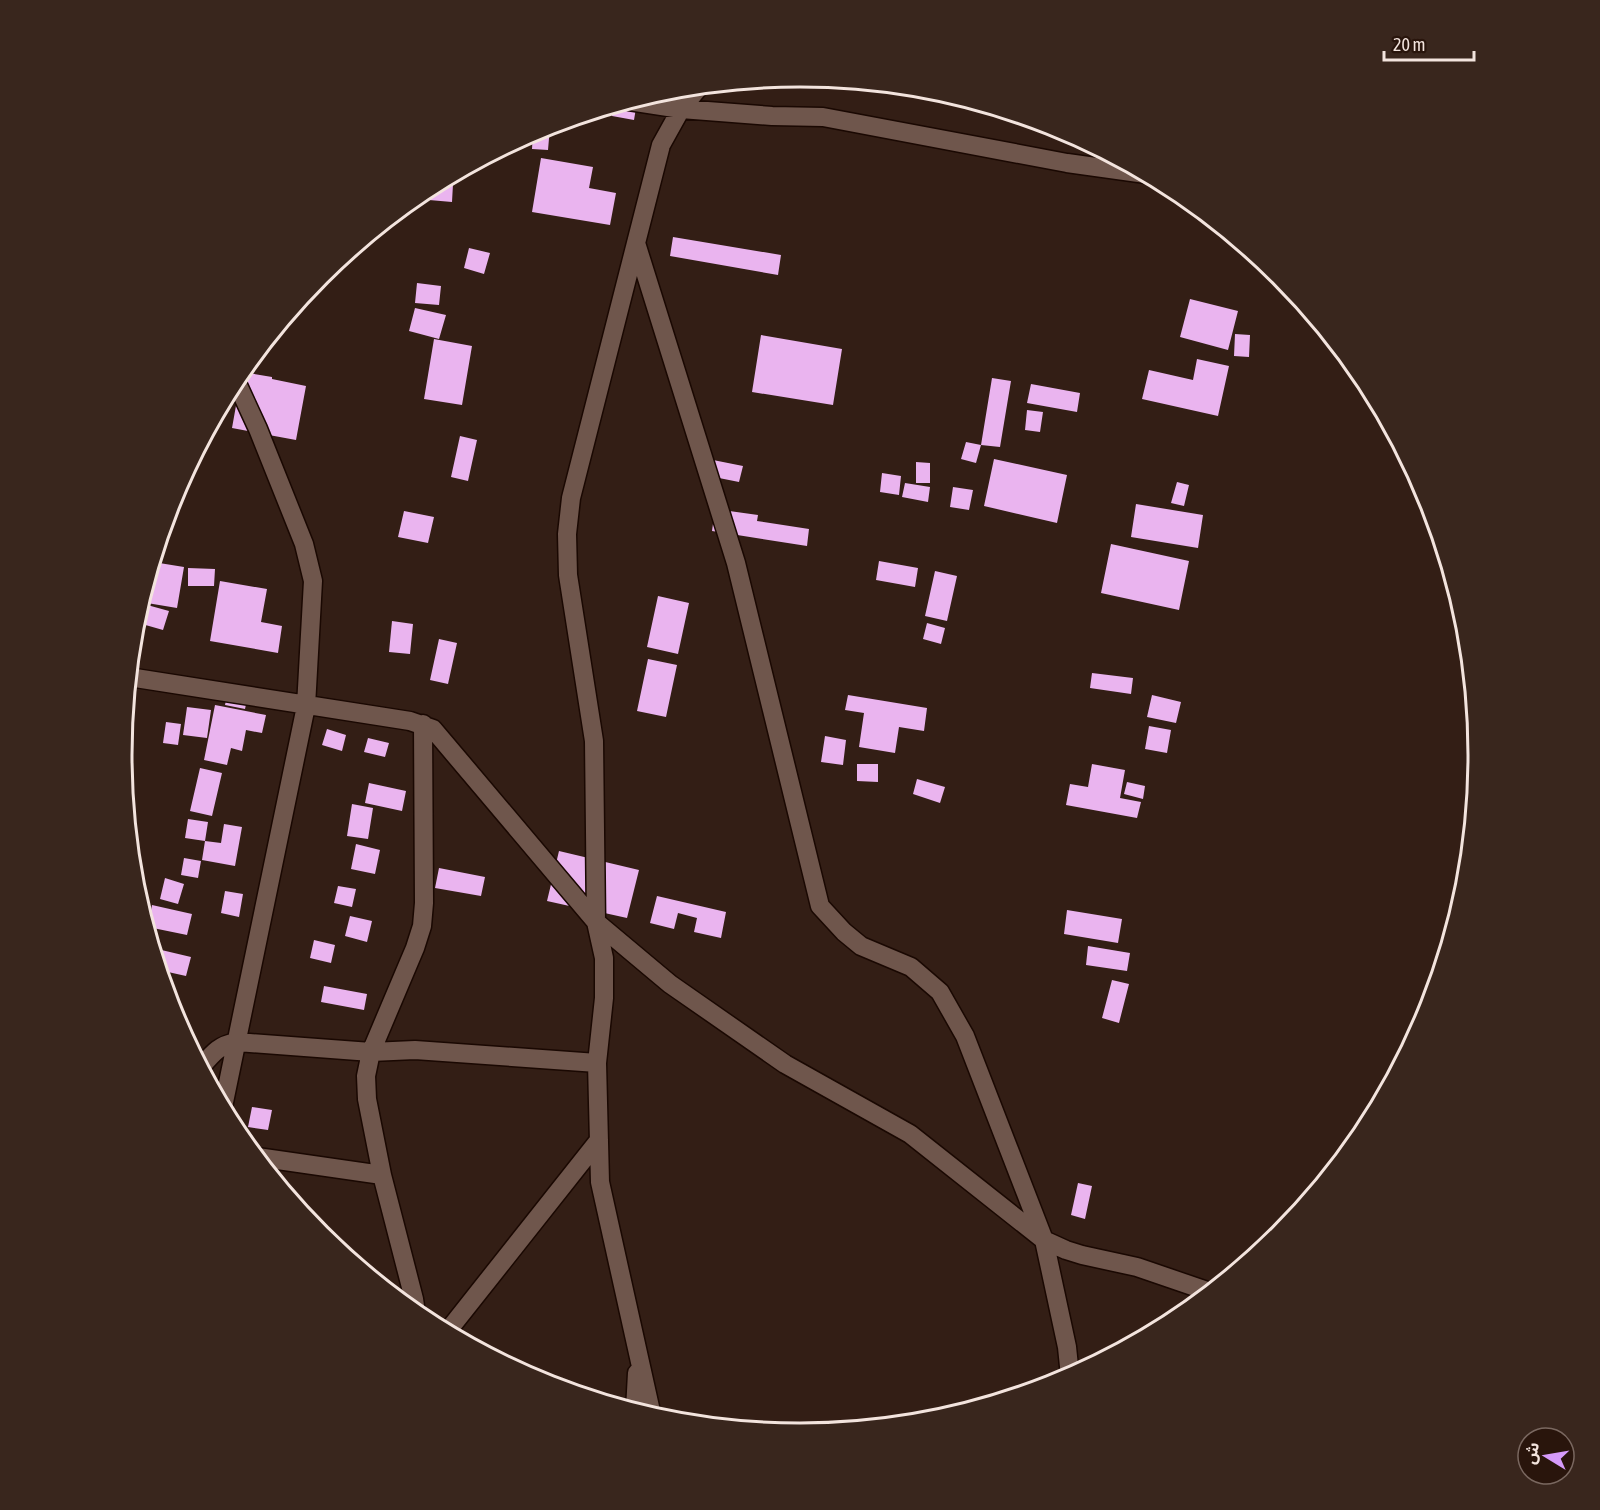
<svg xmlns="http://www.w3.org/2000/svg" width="1600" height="1510" viewBox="0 0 1600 1510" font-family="'Asap Condensed','Noto Sans Arabic',sans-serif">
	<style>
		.building { fill: #eab4ef }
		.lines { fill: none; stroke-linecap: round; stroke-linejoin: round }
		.street-casing { stroke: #1a0802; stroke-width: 21 }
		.street { stroke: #6f564c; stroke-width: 18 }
		.rim { fill: none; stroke: #f3e4de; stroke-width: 3 }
	</style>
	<rect width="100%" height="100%" fill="#331e15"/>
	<path class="building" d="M631,101L637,102L634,120L612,116L614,106Z
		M545,127H550L548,150L532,149L533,132Z
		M541,158L593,167L589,188L616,193L610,225L532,212Z
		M438,183L453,184L452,202L429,200L430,187Z
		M673,237L781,255L778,275L670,256Z
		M469,248L490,253L484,274L464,268Z
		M417,283L441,286L439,305L415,303Z
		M1190,299L1238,311L1228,350L1180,337Z
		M415,308L446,315L439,339L409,331Z
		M1235,334L1250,335L1249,357L1234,356Z
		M761,335L842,349L833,405L752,392Z
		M434,339L472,346L462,405L424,399Z
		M1197,359L1229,366L1218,416L1142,399L1149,370L1193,380Z
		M242,372L272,377V379L306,386L296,440L232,428Z
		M992,378L1011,381L1000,447L981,445Z
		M1031,384L1080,393L1077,412L1027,403Z
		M1027,410L1043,412L1040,432L1025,430Z
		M460,436L477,440L468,481L451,477Z
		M966,442L981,445L976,463L961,459Z
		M708,459L743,466L739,482L704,475Z
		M994,459L1067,475L1057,523L984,506Z
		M916,462L930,463V483H916Z
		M882,473L901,476L899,495L880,492Z
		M1177,482L1189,485L1184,506L1171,503Z
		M905,483L930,487L928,502L902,497Z
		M953,487L973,490L969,510L950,507Z
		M1136,504L1203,515L1198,548L1131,537Z
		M715,509L758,515L757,521L809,529L807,546L712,531Z
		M404,511L434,517L428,543L398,537Z
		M1111,544L1189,561L1179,610L1101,593Z
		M879,561L918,568L915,587L876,580Z
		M153,562L184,567L177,608L141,602Z
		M188,568L215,569L214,586H188Z
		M935,571L957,576L947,621L925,616Z
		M220,581L267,589L261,622L282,626L278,653L210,641Z
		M658,596L689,603L678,654L647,647Z
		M140,603L169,611L163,630L135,622Z
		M392,621L413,624L410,654L389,652Z
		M927,623L945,628L941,644L923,639Z
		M439,639L457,643L448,684L430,680Z
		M648,659L677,665L666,717L637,711Z
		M1092,673L1133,678L1131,694L1090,688Z
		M228,690L248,695L245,709L225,705Z
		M848,695L927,708L924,731L899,727L895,753L859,747L864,713L845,710Z
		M1152,695L1181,702L1176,723L1147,717Z
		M215,705L266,715L262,733L246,730L242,751L231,748L227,765L204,760Z
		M187,707L211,710L207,738L183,735Z
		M166,722L181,724L178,745L163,743Z
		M1149,726L1171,730L1167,753L1145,749Z
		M327,729L346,735L342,751L322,745Z
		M825,736L846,740L843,765L821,762Z
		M368,738L389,743L385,757L364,752Z
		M857,764H878V782L857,781Z
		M1092,764L1125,770L1120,798L1141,802L1137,818L1066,805L1070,784L1088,787Z
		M200,768L222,773L212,816L190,811Z
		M917,779L945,787L940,803L913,794Z
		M1127,782L1145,786L1143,799L1124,794Z
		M369,783L406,791L402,811L365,803Z
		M352,804L373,808L368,839L347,836Z
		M188,819L208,822L205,841L185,838Z
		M224,824L242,827L235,866L202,860L205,841L221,843Z
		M356,844L380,850L375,874L351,869Z
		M559,851L639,870L627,918L600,912L605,892L588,888L583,909L547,901Z
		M184,858L201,861L198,878L181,875Z
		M439,868L485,877L481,896L435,888Z
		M165,878L184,884L178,904L160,899Z
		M338,886L356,889L352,907L334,903Z
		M225,891L243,894L239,917L221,913Z
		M657,896L726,912L721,938L694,932L697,918L678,913L674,929L650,923Z
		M152,905L192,914L187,935L148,927Z
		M1067,910L1122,919L1118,943L1064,934Z
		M350,916L372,921L367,942L345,936Z
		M314,940L335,945L331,963L310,958Z
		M1088,946L1130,953L1127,971L1086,965Z
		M153,948L191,957L186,976L159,970Z
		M1112,980L1129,984L1119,1023L1102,1018Z
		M324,986L367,994L364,1010L321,1002Z
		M252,1107L272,1110L268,1130L248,1127Z
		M1078,1183L1092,1186L1085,1219L1071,1215Z"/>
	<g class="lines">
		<defs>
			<path id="street" d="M629,101L681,109L772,116L823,117L1067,163L1146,174
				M636,243L736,563L820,906L844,932L861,946L911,967L940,992L965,1036L1044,1240L1067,1347L1070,1376
				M129,677L410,721L433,729L596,922L670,984L785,1064L910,1134L1044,1240L1066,1250L1082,1255L1137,1267L1210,1292
				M201,1067C213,1053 219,1045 237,1042L371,1052L415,1050L597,1063
				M223,1107L306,706L313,581L304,544L258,429L235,379
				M257,1157L382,1175
				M416,1313L414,1299L382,1175L367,1099L366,1076L371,1052L415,948L422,926L424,903L423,724
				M447,1332L599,1140
				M635,1410L637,1373
				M652,1416L600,1182L597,1063L604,998V958L596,922L594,741L568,575L567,534L571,498L661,145L681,109L700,86"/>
		</defs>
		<use href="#street" class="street-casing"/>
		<use href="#street" class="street"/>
	</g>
	<path d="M0 0H1600V1510H0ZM132 755a668 668 0 1 1 1336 0a668 668 0 1 1-1336 0Z" fill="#39261d" fill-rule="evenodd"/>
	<path class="rim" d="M132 755a668 668 0 1 1 1336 0a668 668 0 1 1-1336 0Z"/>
	<g transform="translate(1546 1456) rotate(281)"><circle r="28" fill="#29150c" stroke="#7a6860" stroke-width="1.5"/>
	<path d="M0-4.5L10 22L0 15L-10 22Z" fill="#d69bfa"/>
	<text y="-9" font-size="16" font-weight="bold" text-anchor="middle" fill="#f3e4de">ش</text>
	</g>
	<path d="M1384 51v9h90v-9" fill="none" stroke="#f3e4de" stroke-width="3"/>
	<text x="1393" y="51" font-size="18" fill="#f3e4de" stroke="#29150c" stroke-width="4.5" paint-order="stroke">20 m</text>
</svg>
